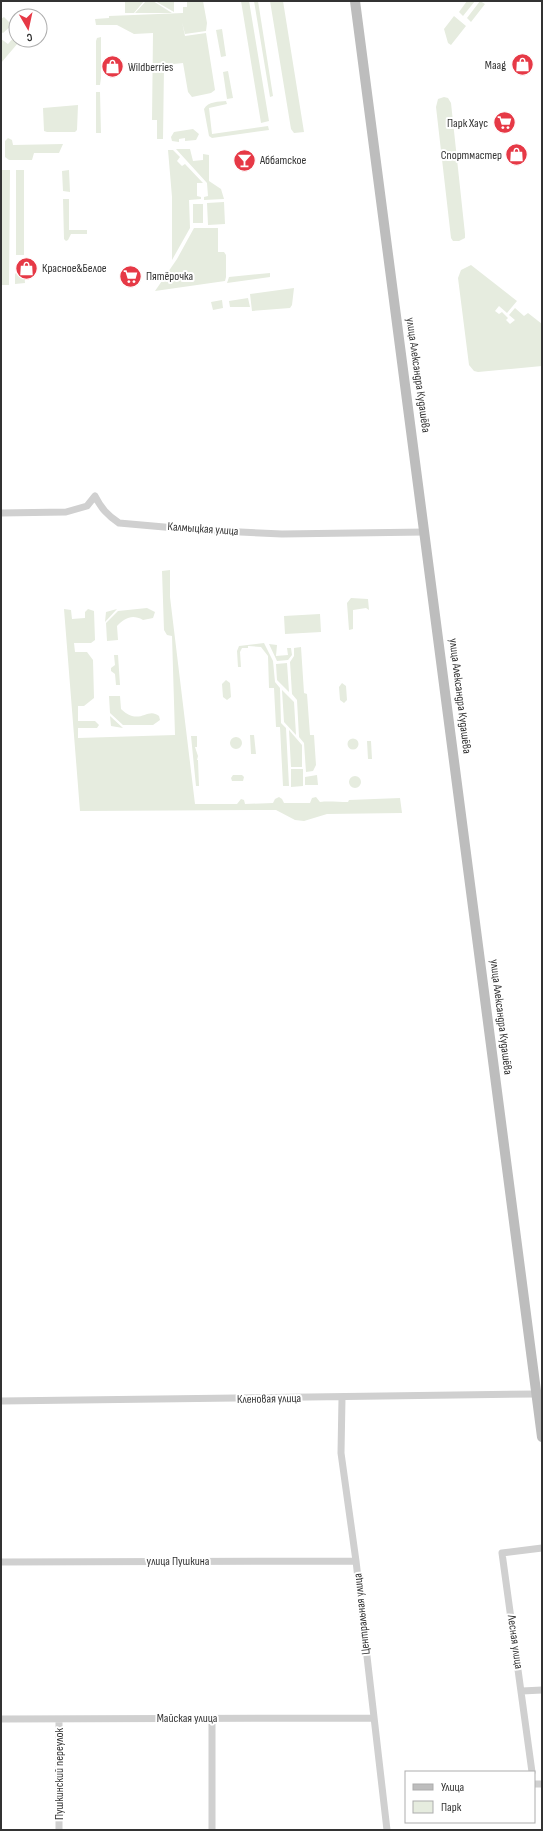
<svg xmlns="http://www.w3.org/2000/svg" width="543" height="1831" viewBox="0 0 543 1831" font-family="'Sofia Sans Condensed',sans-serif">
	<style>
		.green { fill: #e6ecdf }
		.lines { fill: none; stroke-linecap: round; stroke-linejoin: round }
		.minor { stroke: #d0d0d0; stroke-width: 7 }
		.secondary { stroke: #bdbdbd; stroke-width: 10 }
		.labels { text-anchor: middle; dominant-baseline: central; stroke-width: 4; stroke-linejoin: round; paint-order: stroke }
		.poi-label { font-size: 12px; fill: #333; stroke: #fff; text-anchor: start }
		.street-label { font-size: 12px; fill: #333; stroke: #fff }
	</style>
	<rect width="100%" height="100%" fill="#fff"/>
	<path class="green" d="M125,1H144L134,13H125Z
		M146,1H153L172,13H135Z
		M155,1H174V12Z
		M187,1H203L207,23L206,31L185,34L182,22L185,36L206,33L215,90L211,93L192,97L188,92L183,63L164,65L163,139H157V120H152L153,33L134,34L117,25H96L95,19L109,18V16L183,13V7H187Z
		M241,1H249L269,121L261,123Z
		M254,1H258L273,96L270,97Z
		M270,1H283L304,132L294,133L291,129Z
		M467,1H475L463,16L459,12Z
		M480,1L485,4L471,22L467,18Z
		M454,16L466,26L451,45L448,43L444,29Z
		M4,17L12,25L3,33L1,32V19Z
		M222,29L226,56L221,57L216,30Z
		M16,35V40H26L18,43L1,63V39L8,44Z
		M101,37V78L100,85H96V41L97,38Z
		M228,71L233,98L227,99L223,72Z
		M96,92H100L101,133H96Z
		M444,97L448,98L451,103L465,234V238L459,241H453L451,238L436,107L438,99Z
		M226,101L227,104L209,108L212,134L268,126L269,130L212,138L209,136L204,109C208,101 219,102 226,101Z
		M78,105L77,130L75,132H47L44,131L43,108Z
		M193,129L199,134L196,140L185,141V138L179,139V142L172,141L171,137L174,132Z
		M8,138L12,140L13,145L63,144L59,153H34L32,160H9L5,157V141Z
		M176,149H190L193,161L203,160V154L209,155V181L221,189L224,199L204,200V197L208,196L207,183Z
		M168,150H173L180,157L177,161L182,166L185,164L203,183H197V196L201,197V199L189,200L190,228L172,260V197Z
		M1,170H10L9,285H1Z
		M16,170H24V255H16Z
		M69,170L70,192L63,191L62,171Z
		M63,199H69V230H87V234H71L68,240L66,241L64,239Z
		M224,202L225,224L208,225L207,203Z
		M193,204H203V223H193Z
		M194,228H218V252H224L226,255V277L225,281L155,291L177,259Z
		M471,265L517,301L507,313L499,306L495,311L499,314L502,312L508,318L506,320L510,324L515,320L509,315L515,308L524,316L528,313L542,324V366L478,372L474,371L469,365L458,278L461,270Z
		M24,271L25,283L15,284V274L17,272Z
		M270,273V277L227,283L229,277Z
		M294,288L292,305L290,308L252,311L250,294Z
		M248,298L250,307H230L229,301Z
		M222,300L223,308L213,310L211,302Z
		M170,570V597L195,804H237L241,799L244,800L245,804L273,803L275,799L279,797L282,799L284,803H310L312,798L316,797L320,802C328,801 338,802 348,802L349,800L400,798L402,813L327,814L304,821L295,820L276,810L80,811L64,609L71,610L72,619L85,618V612L88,609L94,611L95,640L91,643H74L75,652H87L93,660L94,698L84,706H78V721H95L99,725L97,728H78V738L175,735L172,636L167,635L164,630L162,571Z
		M351,598L368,599L369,610L366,608L353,610V629L349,630L347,603Z
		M147,608L155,612L153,618L143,620C132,614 125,618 117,626L118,640L107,641L106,623L118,611Z
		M117,609L105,622L106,612Z
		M320,614L321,632L285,634L284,616Z
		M264,643L273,661L275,682L280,688L281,723L286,728L289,786H283L280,727H276L274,688H269L268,656L261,647L248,646V648H242L240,652L241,667H238L237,651L239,646Z
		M269,644L277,645L276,656L288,655L287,648H291L292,655L288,660L277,661Z
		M301,647L304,693L307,694L310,735H314L316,765L313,771L306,772L304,743L299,737L297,700L292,694L290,662L294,656V648Z
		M114,655H118L120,685H116L115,674L111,671V668L115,665Z
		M287,663L289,692L277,680L276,664Z
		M226,680L230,683L231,697L227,700L223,697L222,684Z
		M342,683L346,686L347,700L344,703L340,700L339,687Z
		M282,690L294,702L296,735L284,722Z
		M109,696H120L121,709C140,727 147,706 159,716L160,720L153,725H123L110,713Z
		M110,716L123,728L111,726Z
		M289,730L302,745V767H291Z
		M250,735H254L256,754H251Z
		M191,736H197V747H195L198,756L197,760H198L199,786H196Z
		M230 743a6 6 0 1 1 12 0a6 6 0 1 1-12 0Z
		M347.5 744a5.5 5.5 0 1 1 11 0a5.5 5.5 0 1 1-11 0Z
		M367,741H371L372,759H368Z
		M291,769H303V786L291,787Z
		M233,775H242L244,777L243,781H232L231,778Z
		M317,775L318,785H305V777Z
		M349 782a6 6 0 1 1 12 0a6 6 0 1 1-12 0Z"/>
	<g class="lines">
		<path class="minor" d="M1,513L66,512L87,506L95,496C101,508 107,515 119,523L198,530L282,534L425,532
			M342,1398L341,1453L356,1561L387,1830
			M1,1401L536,1394
			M1,1562L356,1561
			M522,1691L542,1690
			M1,1719L374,1718
			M59,1719V1830
			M532,1772L502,1553L542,1548
			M534,1784H542
			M212,1830V1718"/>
		<path class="secondary" d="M355,1L542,1437"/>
	</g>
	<defs>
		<symbol id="shop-disc" viewBox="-11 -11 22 22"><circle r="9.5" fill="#e63946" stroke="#fff"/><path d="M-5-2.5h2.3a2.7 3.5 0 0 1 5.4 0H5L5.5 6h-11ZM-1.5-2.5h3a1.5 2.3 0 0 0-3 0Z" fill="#fff"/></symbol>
		<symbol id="supermarket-disc" viewBox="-11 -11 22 22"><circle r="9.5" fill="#e63946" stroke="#fff"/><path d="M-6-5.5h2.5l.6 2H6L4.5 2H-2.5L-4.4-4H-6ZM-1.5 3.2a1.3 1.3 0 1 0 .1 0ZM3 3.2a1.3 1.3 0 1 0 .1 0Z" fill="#fff"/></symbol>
		<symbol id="bar-disc" viewBox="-11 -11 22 22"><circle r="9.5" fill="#e63946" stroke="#fff"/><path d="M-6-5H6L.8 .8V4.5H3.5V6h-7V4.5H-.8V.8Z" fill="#fff"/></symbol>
	</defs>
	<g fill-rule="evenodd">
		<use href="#shop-disc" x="510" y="52" width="25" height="25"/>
		<use href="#shop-disc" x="100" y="54" width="25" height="25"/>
		<use href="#supermarket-disc" x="492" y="110" width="25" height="25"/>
		<use href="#shop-disc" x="504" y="142" width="25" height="25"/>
		<use href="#bar-disc" x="232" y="148" width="25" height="25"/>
		<use href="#shop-disc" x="14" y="256" width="25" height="25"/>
		<use href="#supermarket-disc" x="118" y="264" width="25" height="25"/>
	</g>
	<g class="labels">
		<g class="poi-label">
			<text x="506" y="65" text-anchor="end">Maag</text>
			<text x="128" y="67">Wildberries</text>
			<text x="488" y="123" text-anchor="end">Парк Хаус</text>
			<text x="502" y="155" text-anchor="end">Спортмастер</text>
			<text x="260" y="160">Аббатское</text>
			<text x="42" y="268">Красное&amp;Белое</text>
			<text x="146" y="276">Пятёрочка</text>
		</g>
		<g class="street-label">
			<text transform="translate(418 375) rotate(82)">улица Александра Кудашёва</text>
			<text transform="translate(203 529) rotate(4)">Калмыцкая улица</text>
			<text transform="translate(460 696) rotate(83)">улица Александра Кудашёва</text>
			<text transform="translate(501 1017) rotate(83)">улица Александра Кудашёва</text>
			<text transform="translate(269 1399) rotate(-1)">Кленовая улица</text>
			<text x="178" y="1561">улица Пушкина</text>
			<text transform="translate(362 1614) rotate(-96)">Центральная улица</text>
			<text transform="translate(515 1642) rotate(82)">Лесная улица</text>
			<text x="187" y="1718">Майская улица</text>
			<text transform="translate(59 1774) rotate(-90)">Пушкинский переулок</text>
		</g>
	</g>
	<rect width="543" height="1831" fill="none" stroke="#333333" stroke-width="4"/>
	<rect x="405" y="1771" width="130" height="52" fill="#ffffff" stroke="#adadad"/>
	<rect x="413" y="1784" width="20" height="6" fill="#bdbdbd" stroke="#adadad"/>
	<text x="441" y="1791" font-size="12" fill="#333333">Улица</text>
	<rect x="413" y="1801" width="20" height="12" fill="#e6ecdf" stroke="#adadad"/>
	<text x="441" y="1811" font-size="12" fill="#333333">Парк</text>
	<g transform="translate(28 28) rotate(171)"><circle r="19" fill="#ffffff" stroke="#adadad"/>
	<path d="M0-3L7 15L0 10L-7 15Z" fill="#e63946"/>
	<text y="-6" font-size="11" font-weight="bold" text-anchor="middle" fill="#333333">С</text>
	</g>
</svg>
